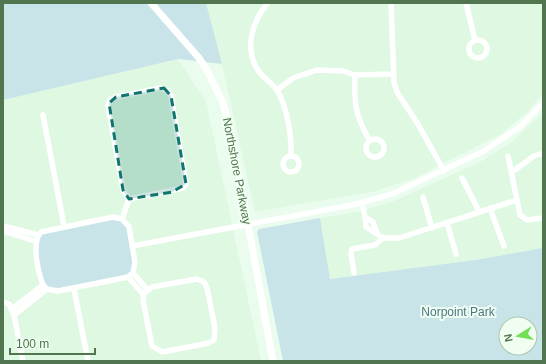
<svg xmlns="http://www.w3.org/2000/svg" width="546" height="364" viewBox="0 0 546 364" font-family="Helvetica,sans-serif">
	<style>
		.residential { fill: #def8e1 }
		.green { fill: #c8e4e9; fill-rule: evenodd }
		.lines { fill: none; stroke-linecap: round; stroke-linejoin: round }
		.minor { stroke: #fff; stroke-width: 5.5 }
		.tertiary { stroke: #fff; stroke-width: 7 }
		.marked { fill: #0f766e; fill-opacity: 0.2; stroke: #0f766e; stroke-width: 3; stroke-dasharray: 8 5; stroke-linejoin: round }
		.labels { text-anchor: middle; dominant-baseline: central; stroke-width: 4; stroke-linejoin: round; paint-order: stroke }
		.street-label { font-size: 12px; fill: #51754e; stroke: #f0fef2 }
		.park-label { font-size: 12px; fill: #4c7786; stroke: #f0fef2 }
	</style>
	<rect width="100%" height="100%" fill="#eafced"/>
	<path class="residential" d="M206,3H543V93L526,113L501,134L412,179L372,192L255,212L222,64Z
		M178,59L206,102L261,361H3V100Z
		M543,113V248L475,260L330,279L320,218L358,212L392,202L480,162L512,142Z"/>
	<path class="green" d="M3,3H206L222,64L178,59L3,100Z
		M113,217L122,219L129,227L135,262L128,277L58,291L43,285L35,246L38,235Z
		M320,218L330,279L475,260L543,248V361H283L257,232L259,229ZM506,324H530V348H506Z"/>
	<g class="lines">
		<path class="minor" d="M265,3L267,4C252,22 244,49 258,70C263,78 272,83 277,90C287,106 292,138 291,156
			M391,3L394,83L397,92L418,124L444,171
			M466,3L475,40
			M469 49a9 9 0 1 1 18 0a9 9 0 1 1-18 0Z
			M355,75C354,105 355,115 370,141
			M161,88L168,91L171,96L186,184L183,188L129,199L123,190L108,105L110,100L116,97Z
			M277,90L293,78L317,70L343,71L355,75L393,74
			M43,115L64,226
			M366 148a9 9 0 1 1 18 0a9 9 0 1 1-18 0Z
			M508,156L520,215L527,220L543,218
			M283 164a8 8 0 1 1 16 0a8 8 0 1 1-16 0Z
			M512,172L534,156L543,153
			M462,178L479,211
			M423,197L432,228
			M362,203L365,217
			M490,208L504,246
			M113,217L122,219L129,227L135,262L133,273L128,277L58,291L47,289L43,285C38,272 31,243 41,232Z
			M122,219L129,199
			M447,223L456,254
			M3,226L38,235
			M3,231L35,241
			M377,233L373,222L365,217L366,227L383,238H399L517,200
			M132,246L352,205L392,194L484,151L521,126L543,103
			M133,273L147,289
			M354,273L351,253L352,249L375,245L383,238
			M128,277L143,294
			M197,279L204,282L207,288L215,328L214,340L209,343L162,352L152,346L143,300L144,293L152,287Z
			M74,289L88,361
			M3,302L9,304L14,315L23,361
			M12,309L43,285
			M14,315L47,289"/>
		<path class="tertiary" d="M151,3L199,58L208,72L223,103L231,132L273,361"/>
	</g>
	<path class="marked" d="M164,88L171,96L186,184L172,192L129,199L123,190L109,103L116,97Z"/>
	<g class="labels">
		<g class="street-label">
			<text transform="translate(237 171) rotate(79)">Northshore Parkway</text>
		</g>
		<g class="park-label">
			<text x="458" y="312">Norpoint Park</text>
		</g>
	</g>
	<rect width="546" height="364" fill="none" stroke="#51754e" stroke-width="8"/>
	<g transform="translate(518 336) rotate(259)"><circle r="19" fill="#f0fef2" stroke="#b0c7b0"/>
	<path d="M0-3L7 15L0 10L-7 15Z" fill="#74df55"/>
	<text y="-6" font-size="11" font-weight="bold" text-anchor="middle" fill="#51754e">N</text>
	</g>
	<path d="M10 348v6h85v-6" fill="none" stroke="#51754e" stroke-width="2"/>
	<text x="16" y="348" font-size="12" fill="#51754e" stroke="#f0fef2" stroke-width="3" paint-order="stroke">100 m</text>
</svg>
